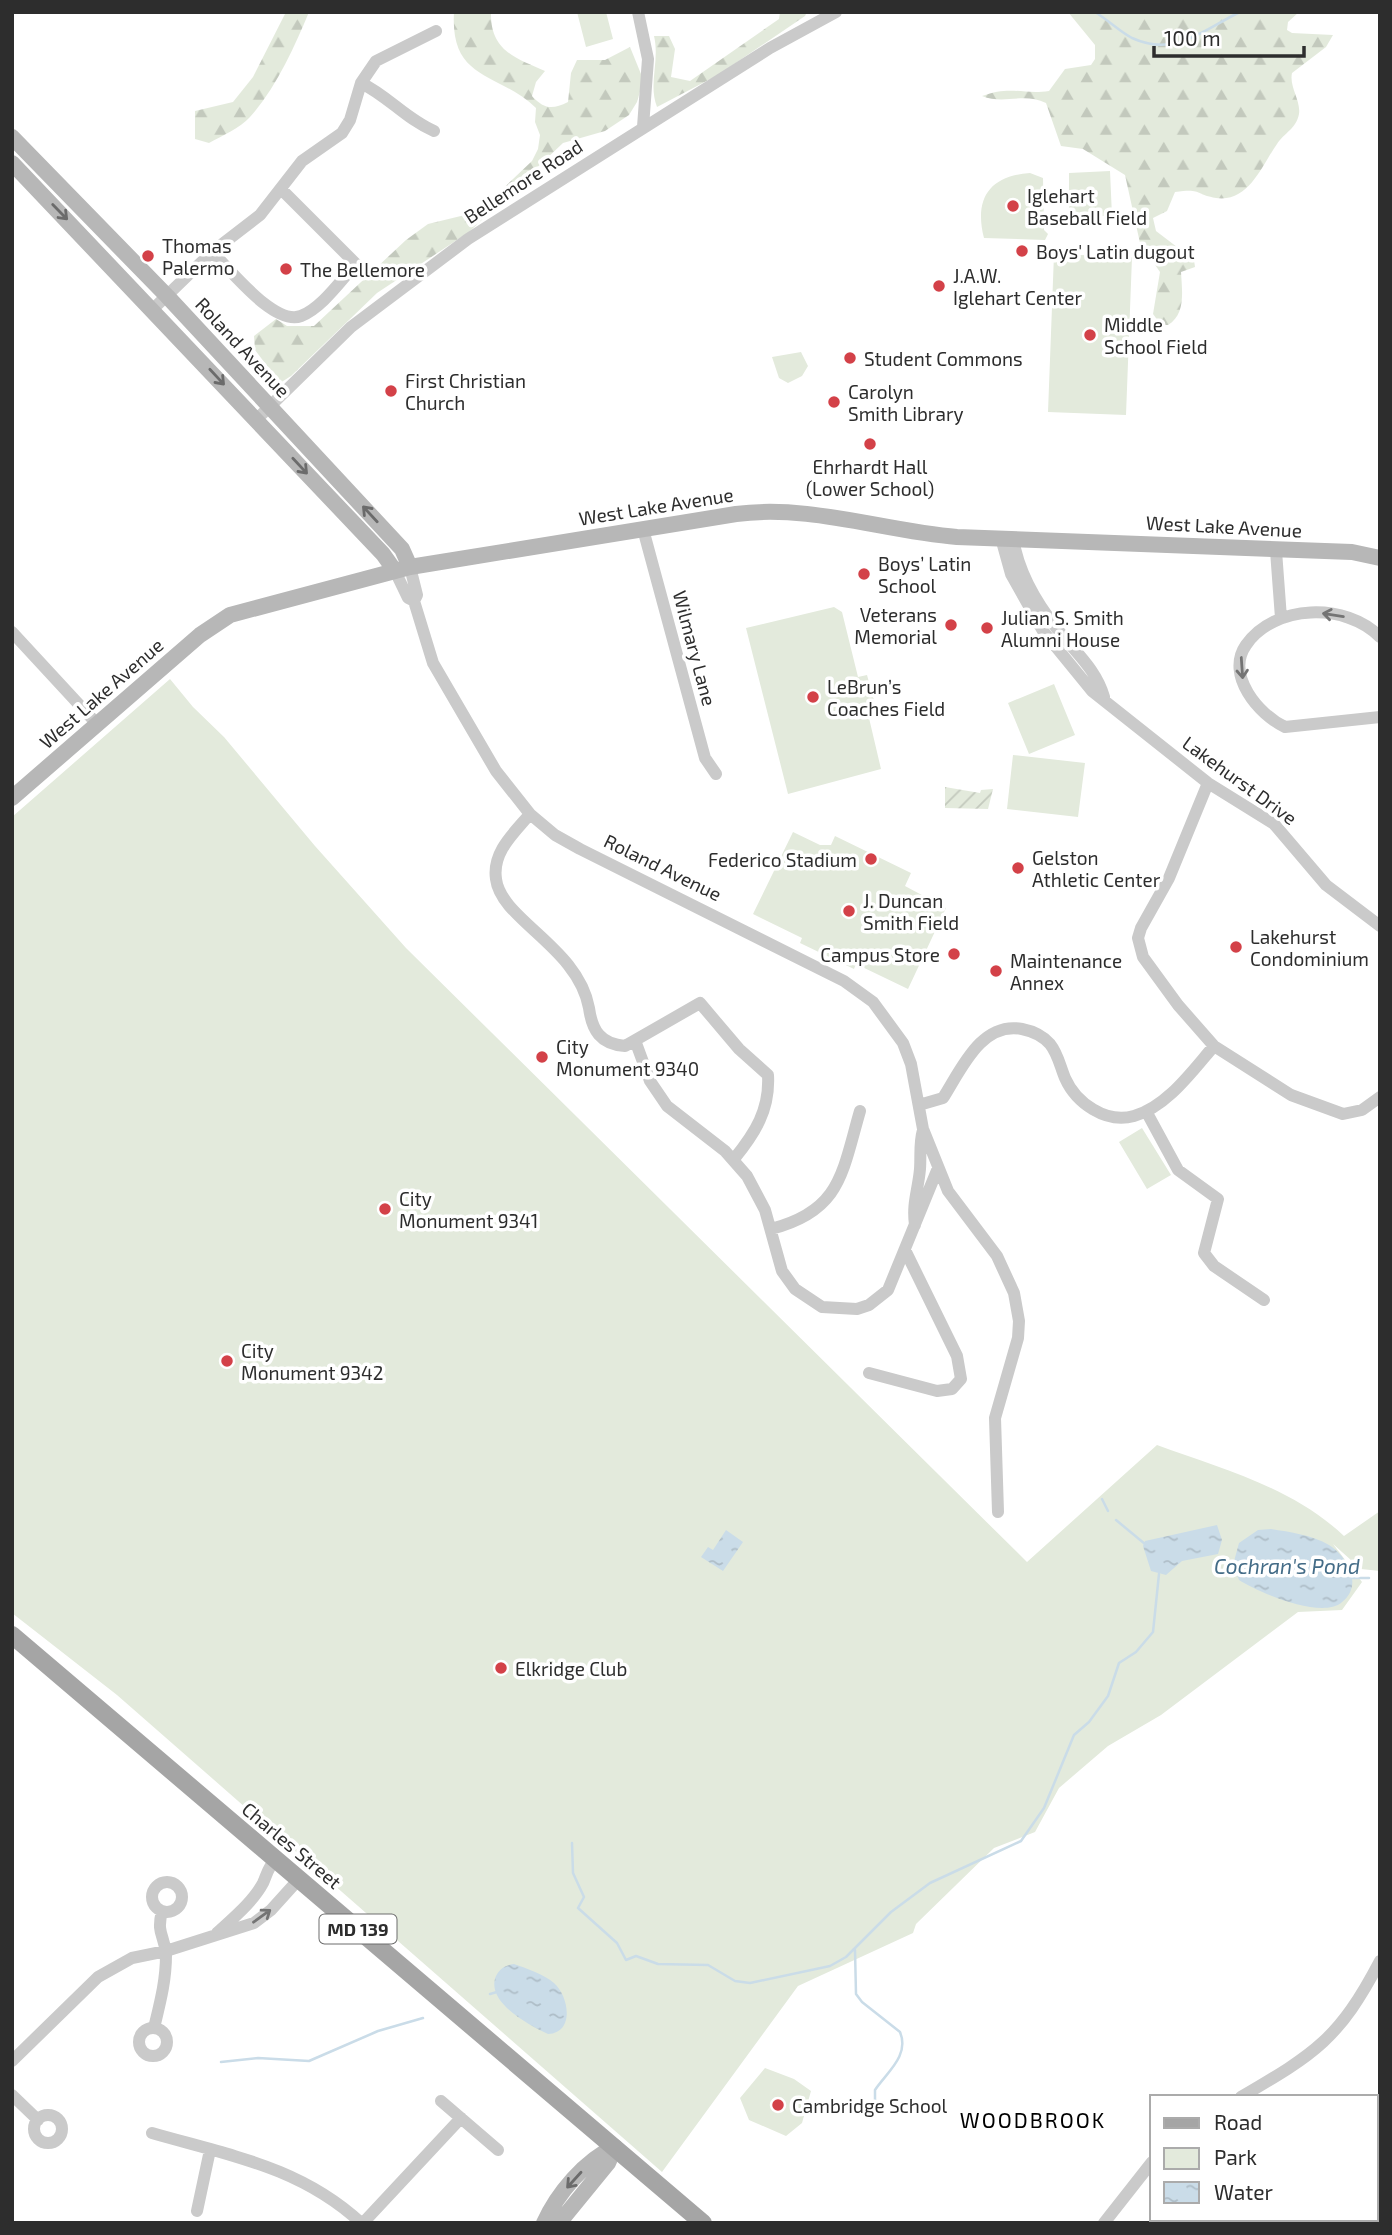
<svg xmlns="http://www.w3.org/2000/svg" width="1392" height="2235" viewBox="0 0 1392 2235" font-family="'Exo 2',sans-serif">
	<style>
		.green { fill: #e3eadc }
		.forest { fill: url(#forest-firs) }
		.garden { fill: url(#garden-furrows) }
		.water { fill: url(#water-ripples) }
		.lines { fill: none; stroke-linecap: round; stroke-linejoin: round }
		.stream { stroke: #cadce8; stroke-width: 2.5 }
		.street { stroke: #cacaca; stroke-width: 12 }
		.secondary { stroke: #b7b7b7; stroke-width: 16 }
		.primary { stroke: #a5a5a5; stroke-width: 18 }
		.oneway { stroke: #6b6b6b }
		.oneway2 { stroke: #747474 }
		.poi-dot { fill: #d34148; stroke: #fff; stroke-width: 2.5 }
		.labels { text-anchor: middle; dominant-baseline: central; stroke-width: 7; stroke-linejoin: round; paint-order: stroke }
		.shield { fill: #fff; stroke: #6c6c6c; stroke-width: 2 }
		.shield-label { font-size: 18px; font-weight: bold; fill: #2d2d2d }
		.street-label { font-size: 19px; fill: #2d2d2d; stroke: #fff }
		.poi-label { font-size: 19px; fill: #2d2d2d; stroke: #fff; text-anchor: start }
		.water-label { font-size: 21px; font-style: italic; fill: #446c87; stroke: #fff }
		.neighbourhood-label { font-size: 21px; letter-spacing: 2px; fill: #000; stroke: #fff }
	</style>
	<defs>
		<pattern id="forest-firs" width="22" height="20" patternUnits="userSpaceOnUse" patternTransform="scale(1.75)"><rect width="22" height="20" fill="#e3eadc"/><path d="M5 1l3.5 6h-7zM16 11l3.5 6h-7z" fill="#c3c9bd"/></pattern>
		<pattern id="garden-furrows" width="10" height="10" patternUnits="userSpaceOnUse" patternTransform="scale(1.75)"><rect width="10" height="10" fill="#e3eadc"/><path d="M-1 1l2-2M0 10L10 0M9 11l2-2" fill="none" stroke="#c3c9bd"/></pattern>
		<pattern id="water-ripples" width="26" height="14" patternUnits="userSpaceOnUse" patternTransform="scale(1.75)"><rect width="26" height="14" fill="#cadce8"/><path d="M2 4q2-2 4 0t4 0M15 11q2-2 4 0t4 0" fill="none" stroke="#aebdc7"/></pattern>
	</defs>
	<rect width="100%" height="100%" fill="#fff"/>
	<path class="green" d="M577,12H606L613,39L586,47Z
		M1110,171L1112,216H1069V173Z
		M1030,173L1043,178L1044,230L1048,234L1045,240L984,238C974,199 989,176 1030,173Z
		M1054,254L1132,257L1126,415L1048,412Z
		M801,352L808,366L802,376L788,383L779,378L772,357Z
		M834,607L842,612L858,677L867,675L878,715L869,718L881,769L788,794L746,628Z
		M170,679L193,707L224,737L315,846L406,948L1027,1562L1157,1445C1222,1469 1292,1487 1344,1536L1380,1511V1571L1361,1569L1333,1544L1362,1582L1342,1610L1298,1612L1161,1715L1108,1746L1059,1788L1035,1832L994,1848L916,1924L913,1933L798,1986L662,2172L117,1695L12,1613V817Z
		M1054,684L1075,735L1029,754L1008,703Z
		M1013,755L1085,763L1078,817L1007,809Z
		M793,832L820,845H831L835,836L911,873L905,886L946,908L908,989L856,964L854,969L800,943L802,938L753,914Z
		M1142,1128L1171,1175L1147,1189L1119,1142Z
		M765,2068L794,2079L811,2091L802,2123L786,2136L749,2120L740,2098Z"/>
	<path class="forest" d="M286,12H309C294,48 276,88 250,117C240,128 222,136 209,143L195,139V111L233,102L253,77Z
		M454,12H491C490,51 516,58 545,71L536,82L532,96C544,109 552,110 568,102L571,73L577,60H605L630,47L641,74V88L637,102L629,115L605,131L563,143L469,232L377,293L291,376L280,383L255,350L254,336L276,319L287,326H314L406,240L428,224L469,214L492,199L532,161L538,149L540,135L535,122L536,108C497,71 450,81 454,12Z
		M780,12H807L805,16L718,75L657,107C648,84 660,61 654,36H669L675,49L671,77L690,81L779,19Z
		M1068,12H1299L1288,22L1287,30L1292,33L1333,35L1326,47L1292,73C1289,87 1301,100 1299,114C1296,129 1284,133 1277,144C1262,165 1249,203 1216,198C1194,194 1202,188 1175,192L1167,211L1153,218L1156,231L1194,260L1195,267L1181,272C1182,291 1186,314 1168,325H1161L1153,314L1160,272L1140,243L1125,175L1083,149L1061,146L1046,103C1024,92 1004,105 982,96C1011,85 1023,95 1049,91L1065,69L1091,65L1095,59V45Z
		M50,787H60L12,841V822Z"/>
	<path class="garden" d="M945,787L980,793L981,790L993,789L988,809L945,808Z"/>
	<path class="water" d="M1217,1525L1222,1540L1218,1554L1182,1561L1166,1575L1151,1571L1143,1546L1145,1541Z
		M1271,1529C1290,1532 1312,1535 1329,1545C1348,1557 1364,1586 1341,1603C1320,1619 1258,1592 1239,1580L1233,1565L1239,1543L1258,1530Z
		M726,1530L743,1542L723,1571L701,1557L708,1547L713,1550Z
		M514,1964C526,1968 545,1975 554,1983C569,1996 575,2033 548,2034C529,2025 485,2002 496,1976C500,1968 506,1965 514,1964Z"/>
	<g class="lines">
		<path class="stream" d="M1095,12C1108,20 1119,31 1132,38C1176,58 1204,29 1240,12
			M1102,1499L1108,1511
			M1116,1520L1145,1544
			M1351,1578H1369
			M572,1843L573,1873L584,1897L578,1908L617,1943L626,1960L636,1956L658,1964L708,1965L735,1981L750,1983L830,1966L846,1957L891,1912L930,1883L1021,1841L1044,1808L1074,1735L1089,1722L1108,1696L1119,1663L1136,1652L1153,1632L1159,1574
			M855,1950L856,1994L862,2002L900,2032C910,2056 886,2073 875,2090V2108
			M490,1994L497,1992
			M221,2062L258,2058L309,2061L378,2031L423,2018"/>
		<path class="street" d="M638,12L648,59L643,127
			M361,83C388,96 406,119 434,131
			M212,252C231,270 274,326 301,316C322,308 341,280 356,264L281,189
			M153,309L212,252L260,215L302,161L342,133L350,120L361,83L376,61L436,31
			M257,419L351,327L468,239L770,48L836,12
			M643,529L705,758L716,774
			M1001,538L1011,574L1043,631L1092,691L1208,783L1274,824L1326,885L1380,926
			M1013,538C1018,571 1037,604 1058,630C1075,652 1096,669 1104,697
			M1276,551L1281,618
			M410,567L417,595L414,601L433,663L496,771L530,814L555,835L580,849L844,981L873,1002L903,1043L911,1064L923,1129L948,1191L997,1256L1014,1293L1019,1321L1018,1338L995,1418L998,1512
			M395,571L408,598L414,601
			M12,632L97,724
			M1380,637C1346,602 1274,604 1246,645C1225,675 1259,715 1285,727L1380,717
			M1208,783L1169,878L1141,928L1138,938L1143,957L1178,1005L1214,1046L1291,1095L1343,1114L1362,1110L1380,1097
			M530,814C514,833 492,852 496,879C501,920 578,947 589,1008C592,1030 600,1044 625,1046L700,1003L739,1049L768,1075C770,1110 755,1133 734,1159
			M636,1043L650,1081L667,1106L725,1151L747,1176L765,1210L782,1271L795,1289L822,1307L857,1309L869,1305L888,1290L938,1168
			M919,1105L943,1098C961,1070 981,1021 1022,1029C1032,1031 1043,1036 1050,1044C1058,1054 1060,1066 1065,1078C1076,1103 1106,1124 1134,1116C1167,1107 1193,1070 1214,1046
			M1146,1111L1178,1170L1218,1199L1204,1253L1214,1266L1264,1300
			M915,1225C912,1203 918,1191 920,1169C921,1155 919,1144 923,1130
			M771,1229C841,1211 842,1173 860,1111
			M869,1373L937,1391L952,1389L961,1379L957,1356L905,1250
			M152 1897a15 15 0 1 1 30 0a15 15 0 1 1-30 0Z
			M217,1933C232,1919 253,1902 263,1883C267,1874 268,1867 276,1859
			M154,2028C160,2003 166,1981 166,1955C165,1935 156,1935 162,1911
			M139 2042a14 14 0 1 1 28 0a14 14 0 1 1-28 0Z
			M12,2061L98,1977L132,1958L166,1951L254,1923L271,1910L299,1879
			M12,2095L38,2120
			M1241,2097C1316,2053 1339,2039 1380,1961
			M441,2101L498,2150
			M34 2129a14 14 0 1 1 28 0a14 14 0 1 1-28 0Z
			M152,2133C228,2155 301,2167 361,2223
			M197,2211L210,2150
			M1376,2219H1380
			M363,2223L461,2118
			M1104,2223L1152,2162"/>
		<path class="secondary" d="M12,137L167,296L402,549L410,567
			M12,163L383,554L395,571
			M12,798L200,635L230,615L410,567L736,514C810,504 883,531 957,537L1352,552L1380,558
			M544,2223C557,2194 585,2160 615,2147
			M559,2223L608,2163L615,2147"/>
		<path class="primary" d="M12,1635L703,2223"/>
	</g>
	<defs><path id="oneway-shaft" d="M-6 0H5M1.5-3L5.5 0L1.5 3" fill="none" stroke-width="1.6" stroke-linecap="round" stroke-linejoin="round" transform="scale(1.75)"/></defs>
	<g class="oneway">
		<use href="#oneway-shaft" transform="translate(60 212) rotate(46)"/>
		<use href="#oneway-shaft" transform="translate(217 377) rotate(47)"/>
		<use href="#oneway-shaft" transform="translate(300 466) rotate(47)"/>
		<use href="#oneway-shaft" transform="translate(370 514) rotate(-133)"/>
		<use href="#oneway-shaft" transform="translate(574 2180) rotate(132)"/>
	</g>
	<g class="oneway2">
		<use href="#oneway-shaft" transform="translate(1333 615) rotate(-171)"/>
		<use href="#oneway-shaft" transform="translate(1242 668) rotate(86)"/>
		<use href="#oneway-shaft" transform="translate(262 1916) rotate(-36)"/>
	</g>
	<g class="poi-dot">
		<circle cx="1013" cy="206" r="7"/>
		<circle cx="1022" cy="251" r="7"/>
		<circle cx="148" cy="256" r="7"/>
		<circle cx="286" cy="269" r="7"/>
		<circle cx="939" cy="286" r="7"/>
		<circle cx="1090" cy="335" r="7"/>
		<circle cx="850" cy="358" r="7"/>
		<circle cx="391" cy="391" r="7"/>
		<circle cx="834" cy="402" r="7"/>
		<circle cx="870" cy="444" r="7"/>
		<circle cx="864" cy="574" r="7"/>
		<circle cx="951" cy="625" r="7"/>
		<circle cx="987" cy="628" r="7"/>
		<circle cx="813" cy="697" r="7"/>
		<circle cx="871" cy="859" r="7"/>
		<circle cx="1018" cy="868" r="7"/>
		<circle cx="849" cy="911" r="7"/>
		<circle cx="1236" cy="947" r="7"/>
		<circle cx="954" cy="954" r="7"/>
		<circle cx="996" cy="971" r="7"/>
		<circle cx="542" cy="1057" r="7"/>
		<circle cx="385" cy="1209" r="7"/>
		<circle cx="227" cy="1361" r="7"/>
		<circle cx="501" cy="1668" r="7"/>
		<circle cx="778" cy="2105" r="7"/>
	</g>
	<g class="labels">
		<rect class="shield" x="319.5" y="1914.5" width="77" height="29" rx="5"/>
		<g class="shield-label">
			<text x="358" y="1929">MD 139</text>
		</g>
		<g class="street-label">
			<text transform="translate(523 181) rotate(-33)">Bellemore Road</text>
			<text transform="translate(243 347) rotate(47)">Roland Avenue</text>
			<text transform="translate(656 506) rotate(-9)">West Lake Avenue</text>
			<text transform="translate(1224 526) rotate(3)">West Lake Avenue</text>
			<text transform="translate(695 648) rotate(75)">Wilmary Lane</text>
			<text transform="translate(101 693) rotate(-41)">West Lake Avenue</text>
			<text transform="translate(1240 780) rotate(36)">Lakehurst Drive</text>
			<text transform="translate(663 867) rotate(26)">Roland Avenue</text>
			<text transform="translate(292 1845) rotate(40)">Charles Street</text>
		</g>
		<g class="poi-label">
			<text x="1027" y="195">Iglehart<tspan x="1027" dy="22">Baseball Field</tspan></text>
			<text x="162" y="245">Thomas<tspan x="162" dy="22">Palermo</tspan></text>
			<text x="1036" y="251">Boys' Latin dugout</text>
			<text x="300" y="269">The Bellemore</text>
			<text x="953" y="275">J.A.W.<tspan x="953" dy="22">Iglehart Center</tspan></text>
			<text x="1104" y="324">Middle<tspan x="1104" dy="22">School Field</tspan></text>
			<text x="864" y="358">Student Commons</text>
			<text x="405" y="380">First Christian<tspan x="405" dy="22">Church</tspan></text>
			<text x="848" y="391">Carolyn<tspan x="848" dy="22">Smith Library</tspan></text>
			<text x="870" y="466" text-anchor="middle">Ehrhardt Hall<tspan x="870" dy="22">(Lower School)</tspan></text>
			<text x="878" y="563">Boys’ Latin<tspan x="878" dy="22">School</tspan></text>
			<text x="937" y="614" text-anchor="end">Veterans<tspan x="937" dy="22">Memorial</tspan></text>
			<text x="1001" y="617">Julian S. Smith<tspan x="1001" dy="22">Alumni House</tspan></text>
			<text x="827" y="686">LeBrun’s<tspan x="827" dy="22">Coaches Field</tspan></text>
			<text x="1032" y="857">Gelston<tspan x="1032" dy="22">Athletic Center</tspan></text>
			<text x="857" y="859" text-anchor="end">Federico Stadium</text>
			<text x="863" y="900">J. Duncan<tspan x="863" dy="22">Smith Field</tspan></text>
			<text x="1250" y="936">Lakehurst<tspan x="1250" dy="22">Condominium</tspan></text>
			<text x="940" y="954" text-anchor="end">Campus Store</text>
			<text x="1010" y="960">Maintenance<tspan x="1010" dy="22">Annex</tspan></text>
			<text x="556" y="1046">City<tspan x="556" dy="22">Monument 9340</tspan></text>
			<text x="399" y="1198">City<tspan x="399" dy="22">Monument 9341</tspan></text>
			<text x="241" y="1350">City<tspan x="241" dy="22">Monument 9342</tspan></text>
			<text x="515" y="1668">Elkridge Club</text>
			<text x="792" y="2105">Cambridge School</text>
		</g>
		<g class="water-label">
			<text x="1287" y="1565">Cochran's Pond</text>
		</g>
		<g class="neighbourhood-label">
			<text x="1033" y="2119">WOODBROOK</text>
		</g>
	</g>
	<rect width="1392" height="2235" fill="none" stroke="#2d2d2d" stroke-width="28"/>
	<rect x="1150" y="2095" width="228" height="126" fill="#ffffff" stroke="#ababab" stroke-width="2"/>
	<rect x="1164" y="2118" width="35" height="10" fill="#a5a5a5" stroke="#ababab" stroke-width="2"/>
	<text x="1214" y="2130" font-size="21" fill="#2d2d2d">Road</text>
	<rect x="1164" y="2148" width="35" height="21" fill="#e3eadc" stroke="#ababab" stroke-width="2"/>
	<text x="1214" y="2165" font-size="21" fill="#2d2d2d">Park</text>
	<rect x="1164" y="2182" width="35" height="21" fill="url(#water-ripples)" stroke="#ababab" stroke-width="2"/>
	<text x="1214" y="2200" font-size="21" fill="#2d2d2d">Water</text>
	<path d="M1154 46v10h150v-10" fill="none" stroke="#2d2d2d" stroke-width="3.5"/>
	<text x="1164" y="46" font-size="21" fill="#2d2d2d" stroke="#ffffff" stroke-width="5" paint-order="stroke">100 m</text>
</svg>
